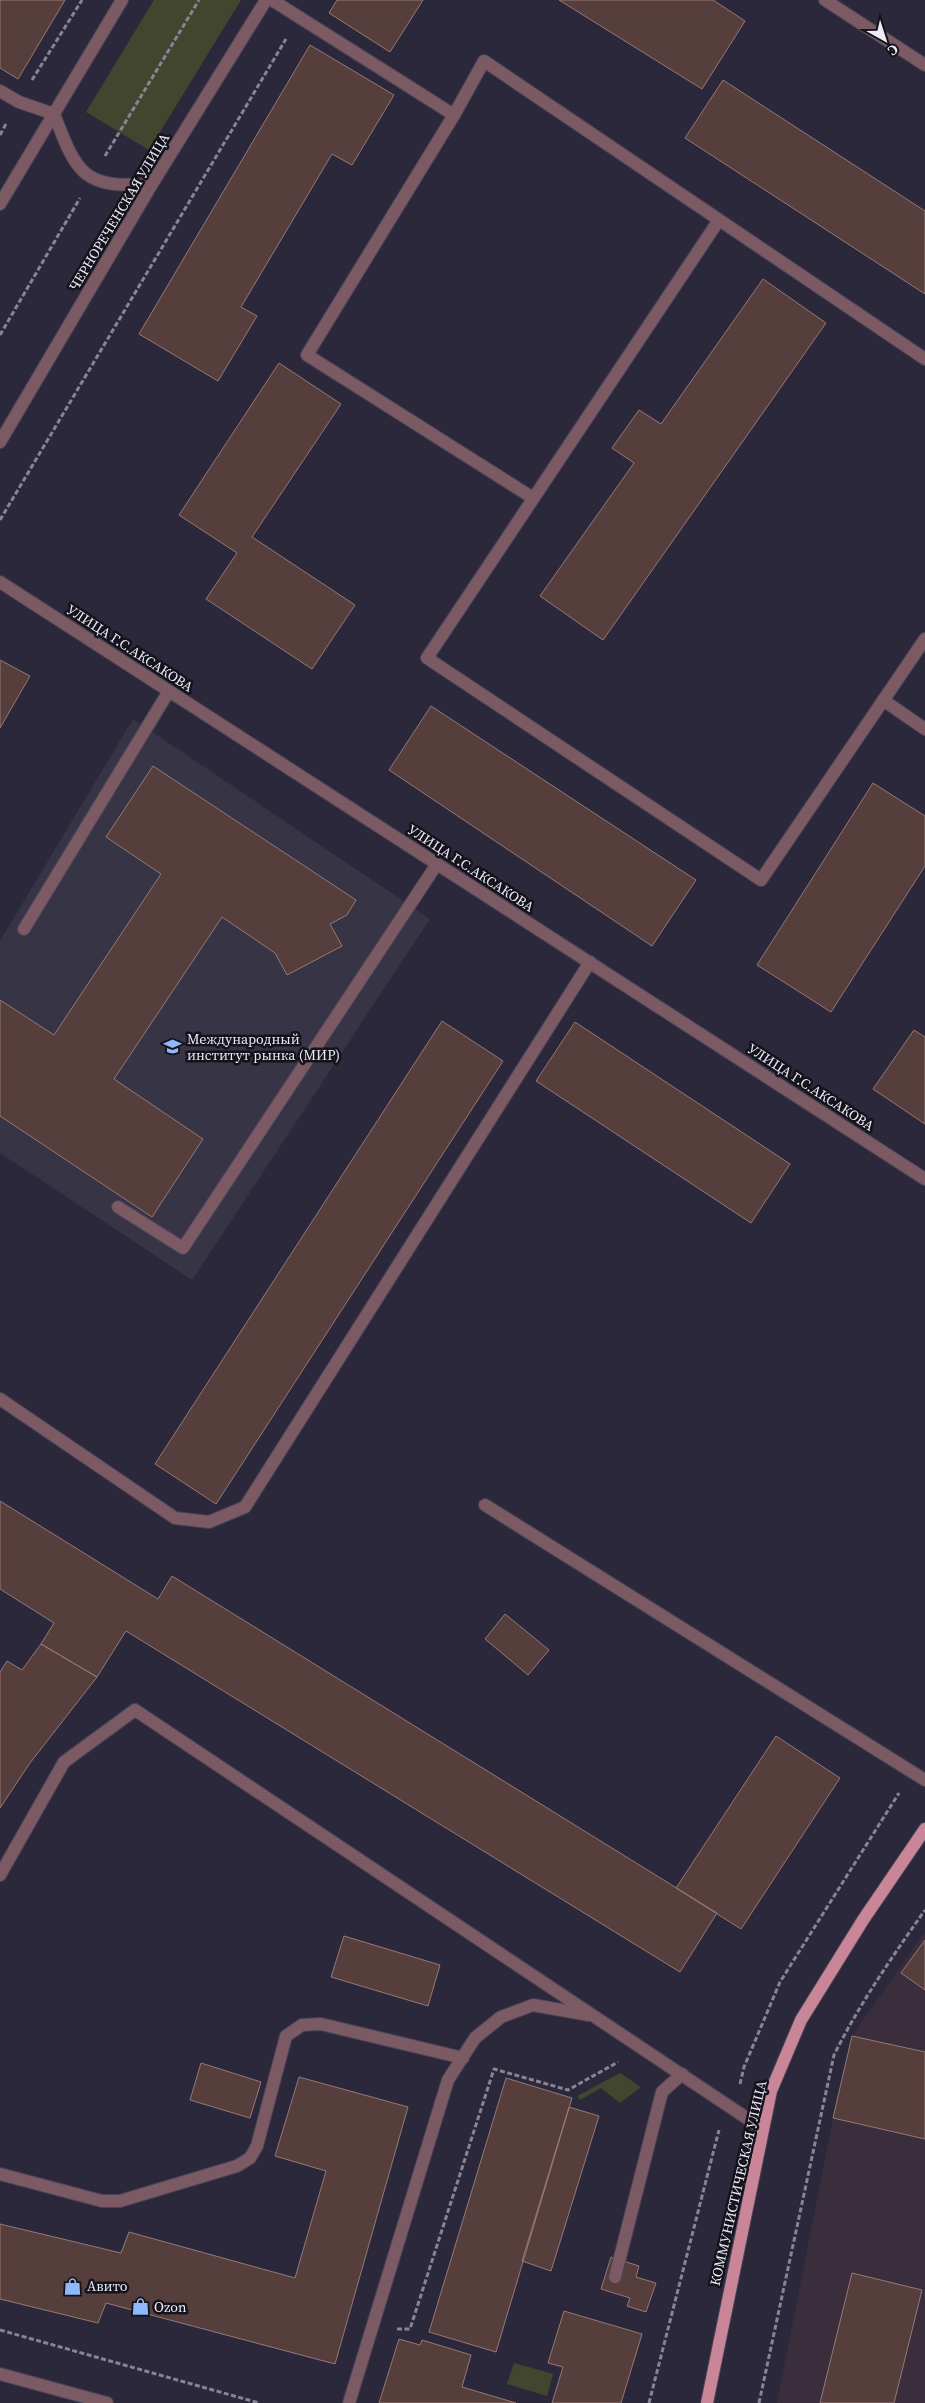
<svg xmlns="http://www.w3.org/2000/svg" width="925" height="2403" viewBox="0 0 925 2403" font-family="'Source Serif 4',serif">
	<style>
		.industrial { fill: #3b2e3c }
		.education { fill: #373445 }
		.green { fill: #43462f }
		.building { fill: #563e3c; stroke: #957977 }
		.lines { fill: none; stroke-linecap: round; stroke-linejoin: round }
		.minor-casing { stroke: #474355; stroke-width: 14 }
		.major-casing { stroke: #474355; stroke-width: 14 }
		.path { stroke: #878494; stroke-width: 3; stroke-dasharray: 5 2.5; stroke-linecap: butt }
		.minor { stroke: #7b5a63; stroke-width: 12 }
		.major { stroke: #ca8699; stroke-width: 12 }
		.labels { text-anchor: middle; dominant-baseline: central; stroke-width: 5; stroke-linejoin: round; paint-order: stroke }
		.street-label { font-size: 14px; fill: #eceaf7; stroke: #14131b }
		.poi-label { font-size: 14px; fill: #eceaf7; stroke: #14131b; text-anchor: start }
	</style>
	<rect width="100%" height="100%" fill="#2c283b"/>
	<path class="industrial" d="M925,1932V2403H777L833,2118L852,2036Z"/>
	<path class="education" d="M133,719L430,919L192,1280L0,1153V941Z"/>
	<path class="green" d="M154,0H241L149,150L86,112Z
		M620,2073L641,2087L620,2103L601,2088L580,2100L577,2096Z
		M514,2363L553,2374L547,2396L507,2384Z"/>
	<path class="building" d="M0,0H65L18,79L0,68Z
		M337,0H423L390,52L329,13Z
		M559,0H713L745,21L702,89Z
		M310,45L394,95L352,165L332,154L241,307L257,316L218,381L139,334Z
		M723,80L925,211V294L685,138Z
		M763,279L826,323L603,640L540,596L634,463L612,448L639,410L661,424Z
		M279,363L341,404L252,537L355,605L312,669L206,599L237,553L179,515Z
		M0,660L30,676L0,728Z
		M431,706L696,880L652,946L389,770Z
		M153,766L356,900L347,915L330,924L342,946L287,975L275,953L222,917L114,1079L203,1139L152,1217L0,1116V1000L54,1035L161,874L106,837Z
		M873,783L925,816V866L831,1012L757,965Z
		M442,1021L503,1061L216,1504L155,1464Z
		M575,1022L790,1164L751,1223L536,1081Z
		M914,1030L925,1037V1124L873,1089Z
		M0,1501L158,1599L172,1576L717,1913L680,1972L126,1631L97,1677L41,1644L54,1623L0,1589Z
		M505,1614L549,1650L528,1675L485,1639Z
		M41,1644L97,1677L30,1763L0,1808V1672L7,1661L22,1670Z
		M776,1736L840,1778L741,1929L676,1888Z
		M344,1936L440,1965L428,2006L331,1977Z
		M925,1940V1990L901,1973Z
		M852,2036L925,2052V2139L833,2118Z
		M201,2063L261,2082L250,2118L190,2100Z
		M299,2077L408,2107L335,2364L106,2303L98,2323L0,2299V2224L121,2253L129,2232L295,2278L326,2171L275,2156Z
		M506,2078L572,2098L496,2352L429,2332Z
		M569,2107L599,2116L551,2271L522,2261Z
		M611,2257L639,2266L636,2277L656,2283L646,2312L627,2306L630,2298L601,2289Z
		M852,2273L922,2290L894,2403H820Z
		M564,2311L642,2334L621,2403H552L563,2367L548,2363Z
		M399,2339L420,2345L422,2340L471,2355L462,2387L516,2403H379Z"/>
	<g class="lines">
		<defs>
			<path id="minor" d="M272,0L454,115L484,61L925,359
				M825,0L925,65
				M0,91L19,102L54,114
				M54,114C77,174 83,189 152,184
				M454,115L307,355L533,498
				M0,204L122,0
				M719,220L427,658L761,880L925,639
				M0,442L152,184L266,0
				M0,582L925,1179
				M883,700L925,729
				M24,929L169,691
				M118,1207L183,1248L437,864
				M0,1399L175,1518L209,1522L245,1507L590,962
				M485,1505L925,1780
				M0,1875L64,1762L135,1710L763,2129
				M0,2174L102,2201H120L237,2166L250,2158L257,2146L286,2036L302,2025L321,2024L463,2058
				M615,2277L662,2092L682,2074
				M0,2374L107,2403
				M349,2403L448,2080L475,2038L501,2017L533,2005L589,2015"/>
			<path id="major" d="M707,2403L771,2091L801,2020L863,1920L925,1829"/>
		</defs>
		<use href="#minor" class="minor-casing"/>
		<use href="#major" class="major-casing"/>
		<path class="path" d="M32,80L82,0
			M0,135L7,122
			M105,156L199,0
			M0,335L80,198
			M0,520L286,39
			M740,2084L744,2067L780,1982L899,1793
			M397,2329H410L494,2069L568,2090L618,2062
			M0,2330L259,2403
			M649,2403L719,2130
			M759,2403L834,2055C860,2003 892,1957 925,1910"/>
		<use href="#minor" class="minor"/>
		<use href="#major" class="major"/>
	</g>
	<defs>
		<symbol id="university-bare" viewBox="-9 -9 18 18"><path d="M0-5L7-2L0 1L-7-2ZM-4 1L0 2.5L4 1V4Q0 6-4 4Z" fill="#8fb8fd" stroke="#14131b" stroke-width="2.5" paint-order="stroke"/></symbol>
		<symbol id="shop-bare" viewBox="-9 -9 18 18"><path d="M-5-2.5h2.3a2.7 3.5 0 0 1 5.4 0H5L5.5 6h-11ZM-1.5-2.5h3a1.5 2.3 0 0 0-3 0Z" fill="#8fb8fd" stroke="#14131b" stroke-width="2.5" paint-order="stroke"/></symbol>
	</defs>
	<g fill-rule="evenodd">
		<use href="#university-bare" x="160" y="1034" width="25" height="25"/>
		<use href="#shop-bare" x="60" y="2274" width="25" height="25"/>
		<use href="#shop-bare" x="128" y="2294" width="25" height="25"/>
	</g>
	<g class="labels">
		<g class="street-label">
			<text transform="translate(119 212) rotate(-59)">ЧЕРНОРЕЧЕНСКАЯ УЛИЦА</text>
			<text transform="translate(130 648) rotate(33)">УЛИЦА Г.С.АКСАКОВА</text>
			<text transform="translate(471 868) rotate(33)">УЛИЦА Г.С.АКСАКОВА</text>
			<text transform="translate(811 1087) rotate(33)">УЛИЦА Г.С.АКСАКОВА</text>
			<text transform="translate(738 2183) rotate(-77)">КОММУНИСТИЧЕСКАЯ УЛИЦА</text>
		</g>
		<g class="poi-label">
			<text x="187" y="1039">Международный<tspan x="187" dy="16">институт рынка (МИР)</tspan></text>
			<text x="87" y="2286">Авито</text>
			<text x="154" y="2307">Ozon</text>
		</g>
	</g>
	<g transform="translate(885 40) rotate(141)" stroke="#14131b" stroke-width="4" paint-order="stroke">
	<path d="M0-4L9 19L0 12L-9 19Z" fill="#eceaf7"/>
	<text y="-8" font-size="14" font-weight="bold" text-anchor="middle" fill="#eceaf7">С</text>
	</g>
</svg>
